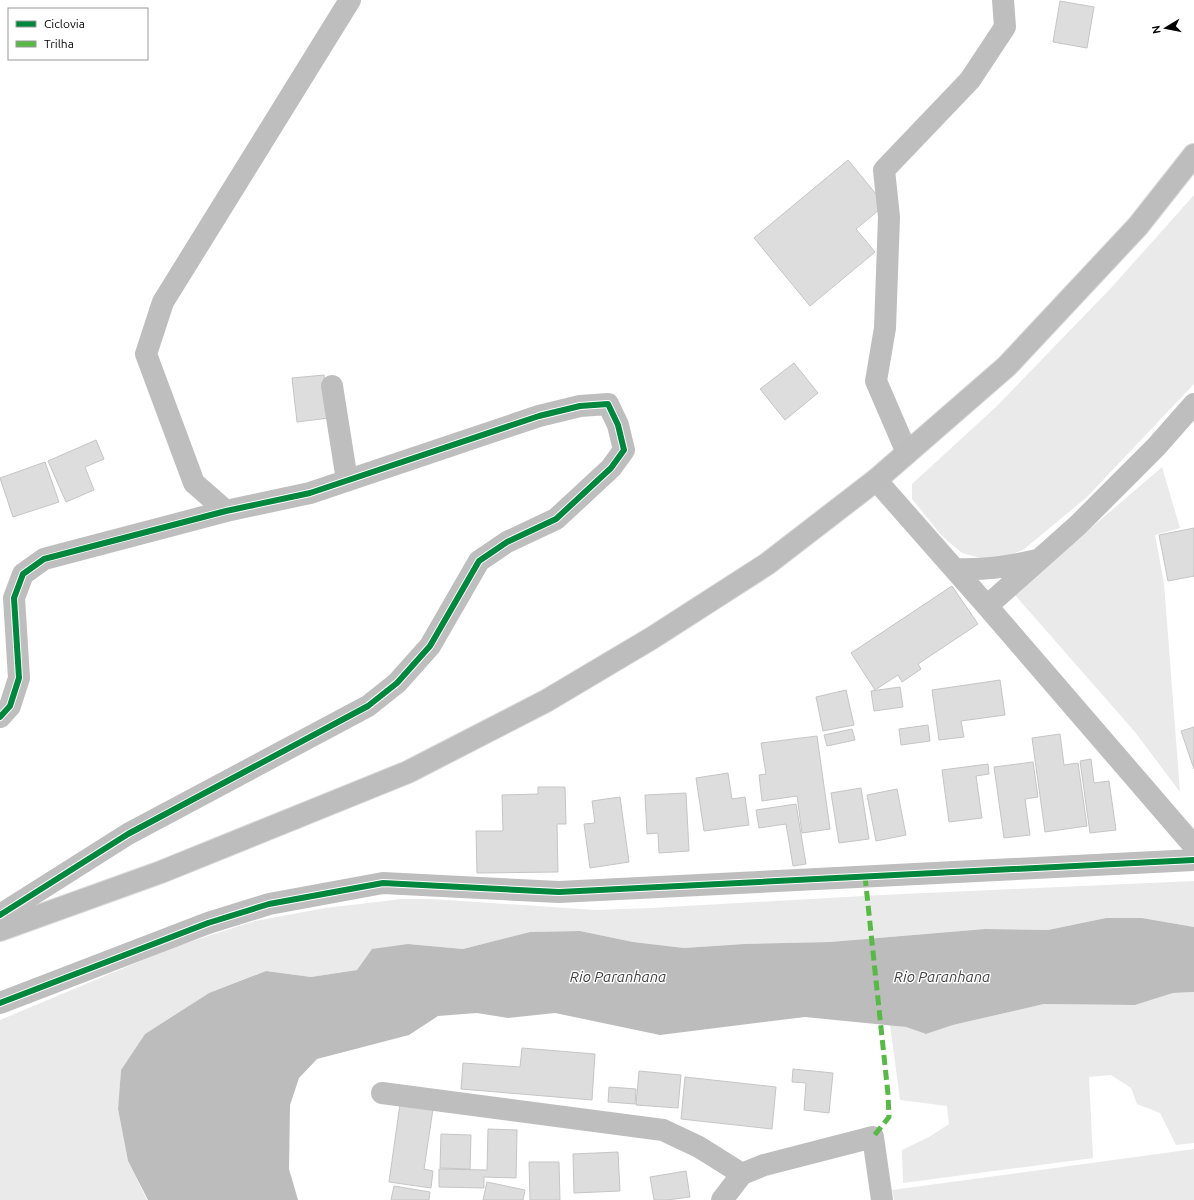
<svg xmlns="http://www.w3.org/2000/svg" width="1194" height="1200" viewBox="0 0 1194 1200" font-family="Ubuntu,sans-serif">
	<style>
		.green { fill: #eaeaea }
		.water { fill: #bcbcbc }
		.building { fill: #ddd; stroke: #c5c5c5 }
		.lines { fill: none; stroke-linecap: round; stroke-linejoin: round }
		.major-casing { stroke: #dbdbdb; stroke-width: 24 }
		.minor { stroke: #bebebe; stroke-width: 22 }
		.major { stroke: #bdbdbd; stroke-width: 22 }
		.quiet { stroke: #58b947; stroke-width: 5; stroke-dasharray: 10 5; stroke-linecap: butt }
		.cycleway-casing { stroke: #fff; stroke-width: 8 }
		.cycleway { stroke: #00873e; stroke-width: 6 }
		.labels { text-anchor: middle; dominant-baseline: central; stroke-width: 3; stroke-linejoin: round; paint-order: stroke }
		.water-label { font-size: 15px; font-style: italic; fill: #414141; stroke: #fff }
	</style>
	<rect width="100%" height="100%" fill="#fff"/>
	<path class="green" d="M1194,195V384L1086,498L1023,550L991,561L962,553L942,536L912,499V484L997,406L1111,288Z
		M1162,467L1180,528L1155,535L1164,583L1180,792L1135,732L1014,594Z
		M1194,881V927L1142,918H1106L1048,930L985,929L830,942L744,944L684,948L633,942L580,931L530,932L463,949L408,944L357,970L311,977L266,971L209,993L145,1034L121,1070L118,1109L128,1161L147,1200H0V1020L174,947L255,921L325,908L402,899H432L596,910L651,908L881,895Z
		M1194,992V1143L1176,1145L1160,1113L1137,1104L1131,1088L1111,1075L1089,1077L1093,1158L903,1183L902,1150L929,1137L949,1124L947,1106L900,1100L890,1025L906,1027L926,1034L953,1025L1044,1004L1135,1005L1173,993Z
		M1194,1149V1200H894L892,1190Z"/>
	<path class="water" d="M1106,918H1142L1194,927V992L1173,993L1135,1005L1044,1004L953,1025L926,1034L906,1027L805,1017L660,1035L555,1013L508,1018L477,1013L438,1016L409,1035L317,1059L299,1078L290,1105L289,1169L298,1200H148L128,1161L118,1109L121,1070L145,1034L209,993L266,971L311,977L357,970L372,949L408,944L463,949L530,932L580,931L633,942L684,948L744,944L830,942L985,929L1048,930Z"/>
	<path class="building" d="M1060,1L1094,7L1087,48L1053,42Z
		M848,160L885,205L856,229L875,252L810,306L754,238Z
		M794,363L818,393L785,420L760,389Z
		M324,375L329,418L297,422L292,378Z
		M96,440L104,459L85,467L94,490L66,502L48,461Z
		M45,462L59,502L13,517L0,478Z
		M1194,528V577V576L1168,581L1159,535Z
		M952,586L978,624L918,664L921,669L902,682L898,675L875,690L851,653Z
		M1000,680L1005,715L961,721L964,737L939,740L932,690Z
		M900,687L903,707L874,711L871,691Z
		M846,690L854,725L823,731L816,697Z
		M928,725L930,741L901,745L899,729Z
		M1194,727V769L1181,731Z
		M852,729L855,740L827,746L824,735Z
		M1060,734L1064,765L1078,763L1087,826L1045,832L1032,738Z
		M817,736L830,829L802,833L797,796L762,801L759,775L766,774L761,743Z
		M1091,759L1094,783L1109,781L1116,830L1090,833L1080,761Z
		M1033,762L1038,797L1025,799L1030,835L1004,838L994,767Z
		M988,764L989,774L976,776L982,818L949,822L942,770Z
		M728,773L732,799L745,797L749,825L704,831L696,778Z
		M538,787H565L566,824H557L558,872L477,873L476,831H503L502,795L538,794Z
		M861,788L869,839L839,843L831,793Z
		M897,789L906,835L876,841L867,795Z
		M686,793L689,851L659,853L658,833L647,834L645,795Z
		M620,797L629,862L590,868L584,824L595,823L592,801Z
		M796,804L806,864L793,866L786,824L759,828L756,810Z
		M522,1048L595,1054L592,1100L461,1089L463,1063L520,1067Z
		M793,1069L833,1073L829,1113L804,1110L806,1083L792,1082Z
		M639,1071L681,1075L678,1108L636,1105Z
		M685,1077L776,1087L772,1129L681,1119Z
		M609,1087L636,1089L635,1104L608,1102Z
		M400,1104L433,1109L424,1169L433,1171L431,1188L389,1182Z
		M488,1129L517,1130L516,1178L484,1177V1188L439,1187V1169L487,1170Z
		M441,1134L471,1135L470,1169L440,1168Z
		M618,1152L620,1191L574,1193L573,1154Z
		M529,1162H559L560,1200H530Z
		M686,1171L690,1197L667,1200H654L650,1177Z
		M487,1182L525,1190L523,1200H483Z
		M394,1186L430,1192L429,1200H391Z"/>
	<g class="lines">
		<defs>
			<path id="major" d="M0,930L161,872L408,772L546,701L652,638L767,564L876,480L1007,366L1138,226L1194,155"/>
		</defs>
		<use href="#major" class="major-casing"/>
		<path class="minor" d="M332,386L347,480
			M907,453L876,381L885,328L889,217L884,170L970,80L1005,27L1003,0
			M876,480L987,606L1194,846
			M226,511L194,483L146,354L163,302L350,0
			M955,569C986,570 1007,567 1037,560
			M987,606L1078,525L1156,447L1194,404
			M0,717L10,706L19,678L14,598L23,574L44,559L226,511L310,493L539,416L580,406L608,404L618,425L624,450L611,468L556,519L507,542L479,561L430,646L397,683L368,706L128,834L0,915
			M0,1003L208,923L269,904L383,883L559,892L1194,860
			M382,1093L663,1130L699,1147L742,1174
			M722,1200L742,1174L764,1165L873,1137L882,1200"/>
		<use href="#major" class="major"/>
		<path class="quiet" d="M865,876L888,1094L889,1117L873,1137"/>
		<defs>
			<path id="cycleway" d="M0,717L10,706L19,678L14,598L23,574L44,559L226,511L310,493L539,416L580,406L608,404L618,425L624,450L611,468L556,519L507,542L479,561L430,646L397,683L368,706L128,834L0,915
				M0,1003L208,923L269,904L383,883L559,892L1194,860"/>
		</defs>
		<use href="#cycleway" class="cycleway-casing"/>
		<use href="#cycleway" class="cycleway"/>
	</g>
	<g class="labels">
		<g class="water-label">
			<text x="618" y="976">Rio Paranhana</text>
			<text x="942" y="976">Rio Paranhana</text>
		</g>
	</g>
	<rect x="8" y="8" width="140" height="52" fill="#ffffff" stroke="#999999"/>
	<rect x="16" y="21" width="20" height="6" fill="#00873e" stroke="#999999"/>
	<text x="44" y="28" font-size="12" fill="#000000">Ciclovia</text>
	<rect x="16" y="41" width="20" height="6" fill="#58b947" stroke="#999999"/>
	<text x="44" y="48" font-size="12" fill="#000000">Trilha</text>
	<g transform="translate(1166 28) rotate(260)" stroke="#ffffff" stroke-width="3" paint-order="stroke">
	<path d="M0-3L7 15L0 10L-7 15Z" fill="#000000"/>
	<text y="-6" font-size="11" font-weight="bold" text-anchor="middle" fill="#000000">N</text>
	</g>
</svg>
